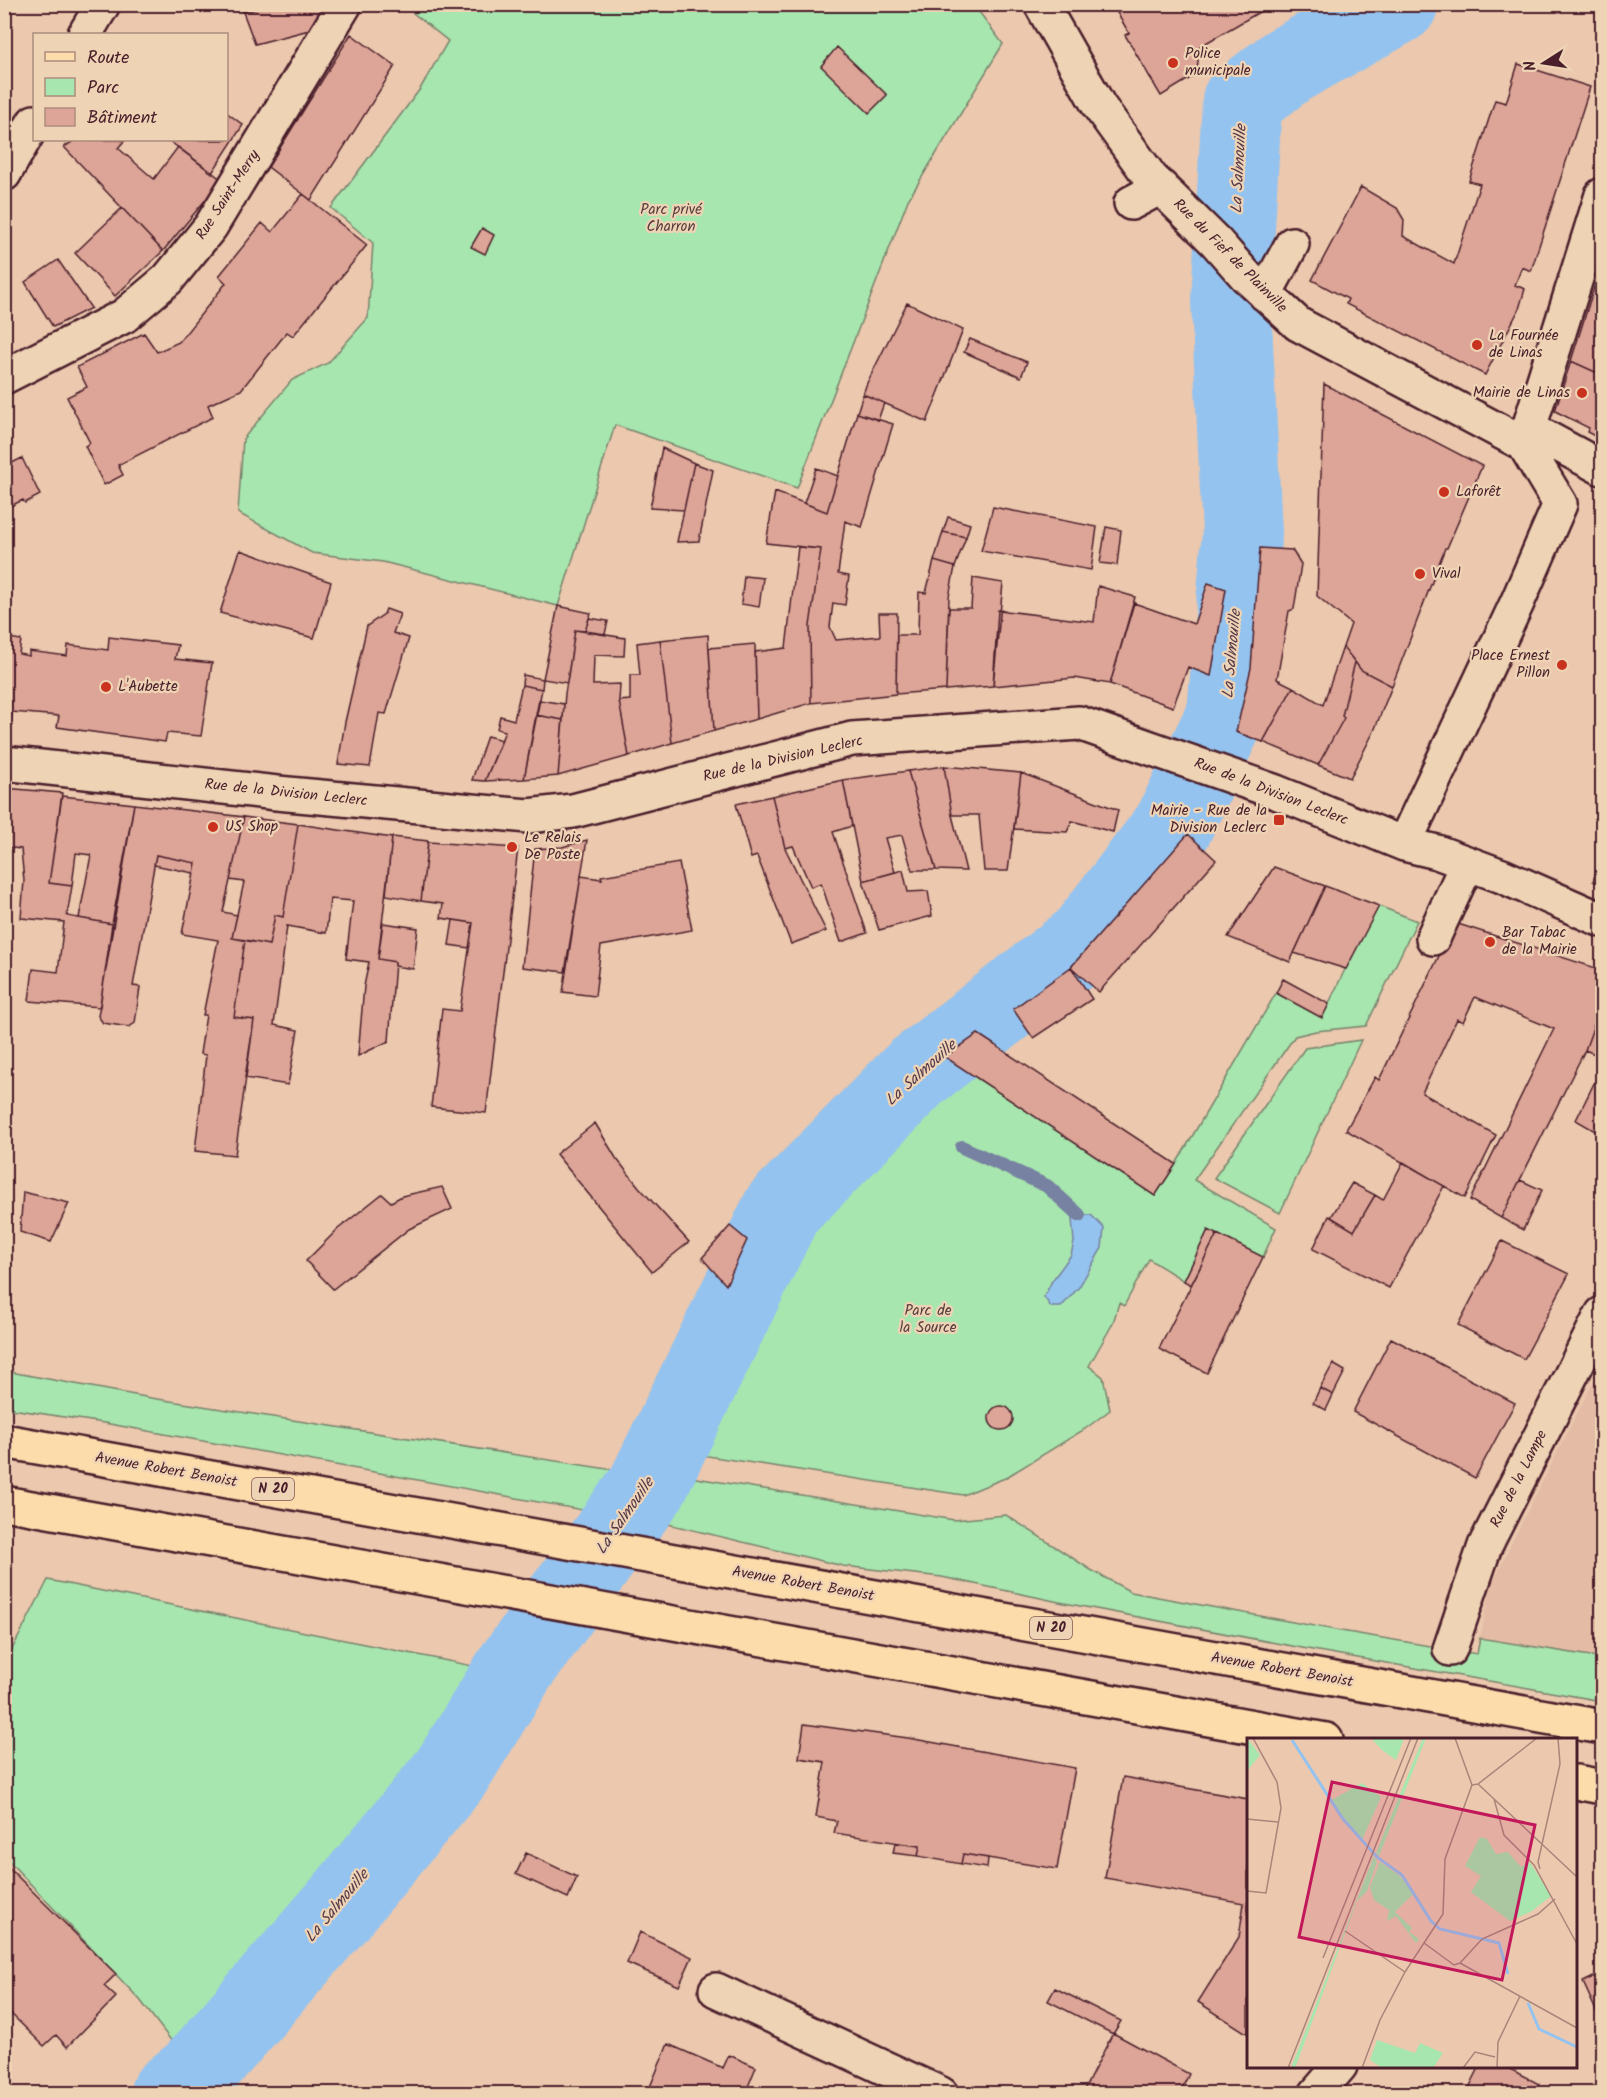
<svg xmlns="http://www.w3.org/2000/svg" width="1607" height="2098" viewBox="0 0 1607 2098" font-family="Kalam,sans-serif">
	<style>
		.built { fill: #e4bba5 }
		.green { fill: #a7e6ae; stroke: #78826c; stroke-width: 1.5 }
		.water { fill: #95c3ef; stroke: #7781a1; stroke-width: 1.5 }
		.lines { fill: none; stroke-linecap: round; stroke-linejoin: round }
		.stream { stroke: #7781a1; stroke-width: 14 }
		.river { stroke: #95c3ef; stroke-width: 80 }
		.building { fill: #dda597; stroke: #4a1f2b; stroke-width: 1.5 }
		.minor-casing { stroke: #4a1f2b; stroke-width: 38 }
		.major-casing { stroke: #4a1f2b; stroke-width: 38 }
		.minor { stroke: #eed4b5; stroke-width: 33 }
		.major { stroke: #fddcac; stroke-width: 33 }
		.poi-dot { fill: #c8321e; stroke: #eed4b5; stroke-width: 2 }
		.labels { text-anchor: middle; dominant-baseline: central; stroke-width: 4.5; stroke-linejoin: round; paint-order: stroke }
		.shield { fill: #eed4b5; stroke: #7b5554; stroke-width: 1.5 }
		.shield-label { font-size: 14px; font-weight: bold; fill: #4a1f2b }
		.poi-label { font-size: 15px; fill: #4a1f2b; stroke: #eed4b5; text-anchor: start }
		.street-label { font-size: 15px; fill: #4a1f2b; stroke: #eed4b5 }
		.park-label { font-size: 15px; fill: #583d3f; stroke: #eed4b5 }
		.water-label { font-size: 16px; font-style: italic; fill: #553848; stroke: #eed4b5 }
		.inset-river { fill: none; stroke: #95c3ef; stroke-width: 3 }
		.inset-road { fill: none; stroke: #ab847a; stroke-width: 1.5 }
		.view { fill: #c2185b; fill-opacity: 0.15; stroke: #c2185b; stroke-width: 3 }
		.inset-edge { fill: none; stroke: #4a1f2b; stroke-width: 3 }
	</style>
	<rect width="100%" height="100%" fill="#ebc8ae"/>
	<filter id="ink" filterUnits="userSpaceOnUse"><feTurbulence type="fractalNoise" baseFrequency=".0167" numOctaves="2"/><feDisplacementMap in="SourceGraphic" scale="12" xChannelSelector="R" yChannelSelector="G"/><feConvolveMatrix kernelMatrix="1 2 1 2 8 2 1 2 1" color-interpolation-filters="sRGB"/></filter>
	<g filter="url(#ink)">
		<path class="built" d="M1602,1364V1658L1480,1638L1490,1589L1514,1538Z"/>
		<path class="green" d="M403,5H974L1003,44L908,200L797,488L615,425L558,606L383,562L312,553L238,513L243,439L292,380L328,363L368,318L373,243L331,208L420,89L448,41Z
			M1379,906L1417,921L1366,1026L1316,1031L1295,1036L1194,1180L1276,1228L1263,1257L1208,1230L1184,1281L1149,1259L1124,1306L1119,1303L1113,1323L1089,1366L1103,1377L1110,1410L1085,1429L1005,1478L963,1495L694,1454L749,1302L788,1225L802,1202L851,1154L945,1057L1155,1196L1176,1164L1276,993L1322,1018L1357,944Z
			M1361,1040L1280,1213L1214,1178L1305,1048Z
			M5,1371L151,1398L640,1474L610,1515L104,1423L5,1408Z
			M696,1478L954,1520L1006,1515L1091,1570L1131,1592L1341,1631L1477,1654L1480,1638L1602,1658V1701L1318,1651L1059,1602L942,1577L843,1566L647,1519L656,1499Z
			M48,1580L512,1674L451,1773L343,1904L196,2073L140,2000L5,1857V1663Z"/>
		<path class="water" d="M1079,1215H1091L1104,1228L1102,1248L1079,1287L1061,1307H1051L1044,1297L1052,1281L1071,1255L1074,1242L1072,1219Z"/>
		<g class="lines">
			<path class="stream" d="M962,1147L1047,1186L1079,1215"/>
			<path class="river" d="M170,2094L196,2073L343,1904L451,1773L516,1667L647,1487L782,1209L917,1072L1085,941L1173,826L1227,713L1242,533L1231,301L1242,101L1287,66L1398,4"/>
		</g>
		<path class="building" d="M241,4H276L243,12Z
			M276,4H327L313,29L255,44L243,12Z
			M1112,4H1273L1199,47L1197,74L1161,96L1125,35L1129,33Z
			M351,34L395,66L311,200L268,167Z
			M837,47L887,95L869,113L821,66Z
			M1518,64L1590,87L1531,271L1522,267L1515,285L1525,289L1519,309L1485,375L1346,304L1348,299L1312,280L1361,187L1397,208L1404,220L1403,236L1454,264L1480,184L1469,181L1495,100L1506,103Z
			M226,112L243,125L212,173L168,140H226Z
			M75,140H125L118,148L154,179L178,147L222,180L163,251L64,147Z
			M303,194L367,245L293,336L287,332L241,390L208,405L213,417L118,465L123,475L104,485L85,446L90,443L67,397L87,387L77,367L144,333L157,352L179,342L226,283L219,276L262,223L272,232Z
			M122,208L163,251L115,296L75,253Z
			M482,228L494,235L485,254L471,247Z
			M58,260L91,308L53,327L25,282Z
			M1602,262V375L1571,361Z
			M907,303L963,330L927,422L863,394L867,383Z
			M970,339L1027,362L1021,377L964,352Z
			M1571,361L1602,375V440L1587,432L1589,428L1555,411Z
			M1324,384L1482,466L1447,548H1445L1392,686L1361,670L1343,647L1351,624L1317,596Z
			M863,394L884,403L878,420L857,413Z
			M857,413L893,424L862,527L845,521L838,574L849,576L845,605L833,603L830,627L836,640L880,636L879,613H897L896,694L811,703L810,626L821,549L766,543L775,492L827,512Z
			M662,448L694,463L684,510L650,508Z
			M22,458L40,495L25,503L23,500L4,509V463L6,466Z
			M694,463L713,470L699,541L677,542Z
			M816,468L838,476L827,512L804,503Z
			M993,507L1097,527L1091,570L981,551Z
			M948,517L970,524L966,537L943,532Z
			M1106,527L1121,530L1117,565L1100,563Z
			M943,532L966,537L955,567L934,561Z
			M798,547L821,549L810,626L811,703L757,719L755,652L786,648Z
			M1260,548L1292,550L1301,564L1294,609L1289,611L1277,679L1293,687L1263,742L1236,732L1251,668Z
			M240,550L331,582L314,638L220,613Z
			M934,561L955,567L949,597L946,690L896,694L897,635H918L919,592L926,593Z
			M744,576L763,578L759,607L741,604Z
			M973,578L1003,583L993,686L946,690L949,608H971Z
			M1208,583L1226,589L1211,676L1188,667L1173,707L1110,684L1134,603L1194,624Z
			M1098,586L1135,597L1110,684L1075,678L993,686L998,610L1094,622Z
			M558,606L591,613L585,631L575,630L567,683L543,679Z
			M386,609L400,614L393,633L409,638L386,714L379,713L370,767L338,764L345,722L367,626L384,614Z
			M589,618L608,621L605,634L585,631Z
			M575,630L625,638L624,656L594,655L593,685L620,684L619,701L629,756L558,776L565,694Z
			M708,635L714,731L672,743L660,640Z
			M4,637L21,640L19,654L29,656V651L67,656L68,645L108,650L109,637L178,645L175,659L212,663L201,736L167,733L165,742L57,727L59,716L12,712L11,722L4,721Z
			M660,640L672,743L629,756L619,701L630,700V675H640L637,643Z
			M755,644L757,719L714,731L709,648Z
			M1343,647L1355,662L1342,716L1344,718L1318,765L1263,742L1293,687L1323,705Z
			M1355,662L1361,670L1392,686L1374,731L1350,778L1318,765L1344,718L1342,716Z
			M523,675L543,679L542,689L522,685Z
			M522,685L542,689L524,779L485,781L505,731L497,729L500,716L514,720Z
			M539,700L564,704L563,720L536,715Z
			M536,715L563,720L558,776L524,779Z
			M487,736L502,740L485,781L472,780Z
			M944,766L952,815L966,871L936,870L908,771Z
			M944,766L1021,773L1008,871H984L979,815H952Z
			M908,771L936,870H912L902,835L885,838L895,872L863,881L843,780Z
			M1021,773L1118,810L1113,832L1072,821L1067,832L1014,829Z
			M843,780L852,826L833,832L867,933L841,942L821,883L811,887L793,846L785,848L772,796Z
			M4,788L62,793L49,883L72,886L67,916L112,924L100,1007L29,1001L33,969L58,972L64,922L21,918L24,881L21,849L4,847Z
			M62,796L134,804L112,924L79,918L91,855L76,853L72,886L49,883Z
			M772,796L785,848L826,931L791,944L757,856L751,858L736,804Z
			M134,804L244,817L223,912L237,915L232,938L245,940L234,1017L254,1020L235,1155L195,1151L206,1055L200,1054L206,1015H203L218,940L182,934L196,863L156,855L133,986L140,987L135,1023L129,1027L103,1023L98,1016Z
			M244,817L298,824L283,917L275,915L269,945L232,938L244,882L230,880Z
			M298,824L392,838L378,959L395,962L389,1041L358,1056L364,986L369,962L346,959L353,901L330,899L326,933L287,926L274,1025L298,1030L288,1085L245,1078L254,1020L234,1017L245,940L269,945L275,915L283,917Z
			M1188,834L1216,860L1099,992L1071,967Z
			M392,837L428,841L421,901L386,895Z
			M587,840L565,972L522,967L535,849L562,847Z
			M428,842L518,848L486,1113L431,1107L442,1009L460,1011L473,923L441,918L443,904L421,901Z
			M156,855L196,863L194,873L154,865Z
			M1602,855V884L1593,881Z
			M679,863L692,930L601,946L595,996L563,992L581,876L602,879L601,876Z
			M1274,867L1325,886L1290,962L1228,937Z
			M903,870L908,892L928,891L932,916L879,930L863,881Z
			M1325,886L1379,906L1346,969L1294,953Z
			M453,920L473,923L469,948L449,945Z
			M383,923L418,928L413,969L395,966V962L378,959Z
			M1455,923L1602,970V1003L1585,1050L1501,1218L1470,1200L1554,1029L1475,997L1463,1022L1457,1019L1422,1093L1496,1135L1465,1198L1346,1130L1375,1077L1379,1080Z
			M1071,967L1092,999L1033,1038L1013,1009Z
			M1283,979L1329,1004L1322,1018L1276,993Z
			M1602,1003V1057L1585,1050Z
			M978,1034L1176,1164L1155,1196L945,1057Z
			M1602,1067V1135L1576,1120Z
			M595,1123L616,1158L639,1187L689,1242L652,1272L556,1154Z
			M1403,1162L1444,1186L1389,1288L1313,1249L1329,1216L1354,1231L1375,1195L1383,1200Z
			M1520,1180L1542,1190L1523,1230L1501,1218Z
			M1352,1183L1375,1195L1354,1231L1331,1217Z
			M442,1187L452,1209L409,1229L333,1289L306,1261L338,1229L382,1194L391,1202L402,1196Z
			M23,1192L69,1203L51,1242L20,1232Z
			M730,1226L747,1240L726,1285L702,1258Z
			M1208,1230L1217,1234L1191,1285L1184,1281Z
			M1217,1234L1263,1257L1207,1373L1159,1349Z
			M1502,1241L1569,1274L1524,1359L1458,1325Z
			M1391,1338L1515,1403L1475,1478L1353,1412Z
			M1333,1364L1345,1371L1333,1395L1320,1388Z
			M1320,1388L1333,1395L1326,1410L1313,1403Z
			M989 1418a12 12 0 1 1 24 0a12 12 0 1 1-24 0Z
			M804,1724L908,1738L1075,1768L1057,1869L963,1854L961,1864L918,1856L920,1846L834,1833L837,1821L816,1817L825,1762L799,1758Z
			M1123,1777L1248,1799V2034L1198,2002L1239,1937L1244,1903L1105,1878Z
			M895,1843L920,1846L918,1856L893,1853Z
			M526,1853L577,1877L568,1898L516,1874Z
			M963,1854L988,1858L987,1868L961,1864Z
			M4,1863L116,1974L104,1986L116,1997L67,2047L56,2035L44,2046L4,2007Z
			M640,1932L692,1957L679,1986L627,1963Z
			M1602,1973V2024L1583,1982Z
			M1055,1988L1121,2021L1113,2034L1048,2001Z
			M1113,2033L1189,2074L1179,2094H1150L1143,2090L1141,2094H1082Z
			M668,2044L723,2068L729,2055L756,2067L745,2094L731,2088L728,2094H647Z
			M1480,2066H1504L1539,2084L1534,2094H1466Z"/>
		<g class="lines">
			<defs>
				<path id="minor" d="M1041,4L1099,106L1151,178L1216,242L1246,276L1298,324L1524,444
					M85,34L103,4
					M4,174L34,122
					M1131,203L1161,187
					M1265,294L1292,244
					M4,377L124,316L168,279L211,226L345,4
					M1530,429L1602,468
					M1524,444L1602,195
					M4,763L277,793L528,816L573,811L852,739L1079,723L1276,792L1404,844L1437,852L1502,876L1602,920
					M1404,844L1517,603L1560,504L1524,444
					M1433,938L1467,864
					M1450,1649L1485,1546L1602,1314
					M716,1990L941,2094
					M1316,2094L1340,2066"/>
				<path id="major" d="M4,1441L1602,1727
					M4,1503L1326,1740
					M1576,1782L1602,1787"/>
			</defs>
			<use href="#minor" class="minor-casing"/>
			<use href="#major" class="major-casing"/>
			<use href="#minor" class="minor"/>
			<use href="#major" class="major"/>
		</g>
	</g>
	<g class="poi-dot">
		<circle cx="1173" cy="63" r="6"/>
		<circle cx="1477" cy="345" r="6"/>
		<circle cx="1582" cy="393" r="6"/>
		<circle cx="1444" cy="492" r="6"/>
		<circle cx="1420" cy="574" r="6"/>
		<circle cx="1562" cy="665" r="6"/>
		<circle cx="106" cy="687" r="6"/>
		<rect x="1273" y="814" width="12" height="12" rx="3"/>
		<circle cx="213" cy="827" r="6"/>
		<circle cx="512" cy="847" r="6"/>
		<circle cx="1490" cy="942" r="6"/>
	</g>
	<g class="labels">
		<g class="shield">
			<rect x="252" y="1478" width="42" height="22" rx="4.5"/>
			<rect x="1030" y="1617" width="42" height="22" rx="4.5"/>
		</g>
		<g class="shield-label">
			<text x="273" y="1489">N 20</text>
			<text x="1051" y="1628">N 20</text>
		</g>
		<g class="poi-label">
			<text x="1185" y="54">Police<tspan x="1185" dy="17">municipale</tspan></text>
			<text x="1489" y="336">La Fournée<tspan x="1489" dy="17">de Linas</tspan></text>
			<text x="1570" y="393" text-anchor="end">Mairie de Linas</text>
			<text x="1456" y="492">Laforêt</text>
			<text x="1432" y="574">Vival</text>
			<text x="1550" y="656" text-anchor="end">Place Ernest<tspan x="1550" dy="17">Pillon</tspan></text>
			<text x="118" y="687">L'Aubette</text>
			<text x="1267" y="811" text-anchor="end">Mairie - Rue de la<tspan x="1267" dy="17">Division Leclerc</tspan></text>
			<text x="225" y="827">US Shop</text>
			<text x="524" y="838">Le Relais<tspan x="524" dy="17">De Poste</tspan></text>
			<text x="1502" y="933">Bar Tabac<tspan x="1502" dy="17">de la Mairie</tspan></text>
		</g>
		<g class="street-label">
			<text transform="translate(228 195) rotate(-57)">Rue Saint-Merry</text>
			<text transform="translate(1230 256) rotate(45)">Rue du Fief de Plainville</text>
			<text transform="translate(783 759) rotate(-13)">Rue de la Division Leclerc</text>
			<text transform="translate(1271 792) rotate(21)">Rue de la Division Leclerc</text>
			<text transform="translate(286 793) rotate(6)">Rue de la Division Leclerc</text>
			<text transform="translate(166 1470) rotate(10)">Avenue Robert Benoist</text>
			<text transform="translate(1519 1479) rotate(-63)">Rue de la Lampe</text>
			<text transform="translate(803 1584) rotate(10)">Avenue Robert Benoist</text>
			<text transform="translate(1282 1670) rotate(10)">Avenue Robert Benoist</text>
		</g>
		<g class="park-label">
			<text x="671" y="210">Parc privé<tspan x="671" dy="17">Charron</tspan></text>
			<text x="928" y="1311">Parc de<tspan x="928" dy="17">la Source</tspan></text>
		</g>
		<g class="water-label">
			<text transform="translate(1239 169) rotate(-87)">La Salmouille</text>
			<text transform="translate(1232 654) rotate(-85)">La Salmouille</text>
			<text transform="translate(921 1073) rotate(-42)">La Salmouille</text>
			<text transform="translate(625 1516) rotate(-55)">La Salmouille</text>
			<text transform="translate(337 1906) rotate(-50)">La Salmouille</text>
		</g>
	</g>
	<g transform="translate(1247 1738)">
		<rect width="330" height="330" fill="#ebc8ae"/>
		<path d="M0,0L13,17L0,33ZM124,0H157L149,22L135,12ZM176,0H179L132,118L129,115ZM115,45L134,59L115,102L83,63ZM233,99L240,101L249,116L261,114L274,129L281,124L284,126L304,158L285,173L263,183L224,154L234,138L218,128ZM127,118L130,124L120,153L110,163L48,330H44ZM133,124L153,138L166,156L148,174L165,190L162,194L172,201L169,205L149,178L140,183L142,172L127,162L123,149ZM130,302L168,315L173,305L196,315L186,330H135L123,322Z" fill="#a7e6ae"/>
		<path class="inset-river" d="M45,2L96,81L130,119L155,137L184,183L193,191L252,205L261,236M281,265L292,291L330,309"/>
		<path class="inset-road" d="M231,46L290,0M225,47L231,46L330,139M247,61L257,97L287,127L330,206M0,81L31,84M293,131L291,124L313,26L311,0M0,153L19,155L34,70L30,44L6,0M98,193L158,234M177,205L207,227L213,225M76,220L164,0M213,225L330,290M213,225L235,201L291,176L308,161M41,330L171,0M115,330L133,282L158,234L196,176L198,121L225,47L208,0M216,330L228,314L248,319M250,330L251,304L273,258"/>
		<path class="view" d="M85,44L288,87L255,242L52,199Z"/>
		<rect width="330" height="330" class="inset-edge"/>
	</g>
	<rect width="1607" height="2098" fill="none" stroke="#eed4b5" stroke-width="24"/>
	<rect x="12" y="12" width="1583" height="2074" fill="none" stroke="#4a1f2b" stroke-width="2" filter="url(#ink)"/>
	<rect x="33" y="33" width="195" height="108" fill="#eed4b5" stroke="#ac8c7e" stroke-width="1.5"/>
	<rect x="45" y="52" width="30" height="9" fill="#fddcac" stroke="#ac8c7e" stroke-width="1.5"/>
	<text x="87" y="63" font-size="18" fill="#4a1f2b">Route</text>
	<rect x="45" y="78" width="30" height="18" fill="#a7e6ae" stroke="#ac8c7e" stroke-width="1.5"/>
	<text x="87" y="93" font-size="18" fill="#4a1f2b">Parc</text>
	<rect x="45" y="108" width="30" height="18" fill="#dda597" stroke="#ac8c7e" stroke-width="1.5"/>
	<text x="87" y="123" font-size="18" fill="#4a1f2b">Bâtiment</text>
	<g transform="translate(1544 63) rotate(258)" stroke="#eed4b5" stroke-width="4.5" paint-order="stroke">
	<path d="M0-4.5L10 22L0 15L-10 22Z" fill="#4a1f2b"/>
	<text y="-9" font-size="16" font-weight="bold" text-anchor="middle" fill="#4a1f2b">N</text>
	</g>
</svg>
